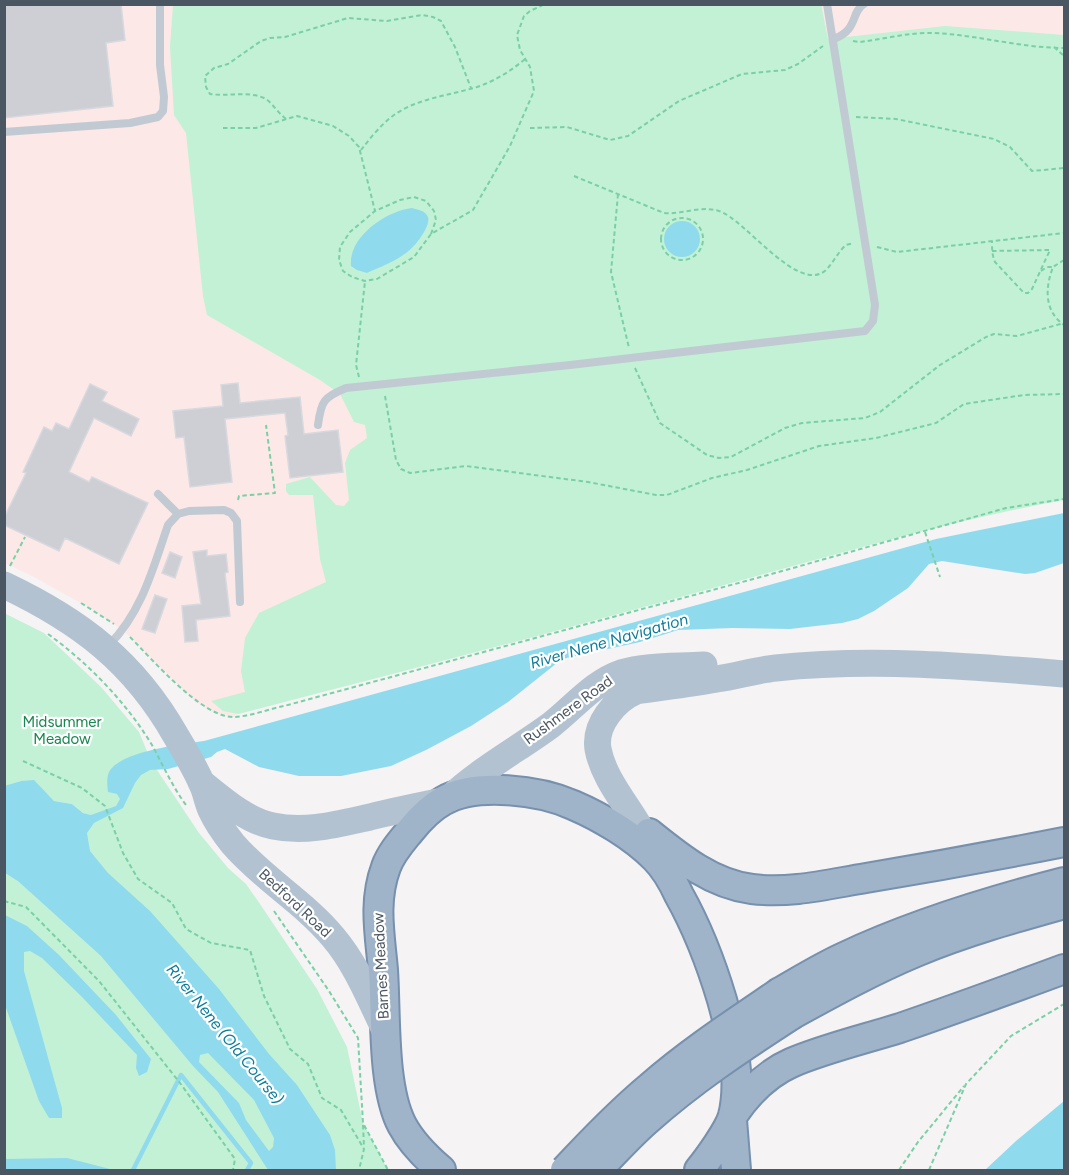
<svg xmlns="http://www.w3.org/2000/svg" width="1069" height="1175" viewBox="0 0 1069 1175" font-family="Figtree,sans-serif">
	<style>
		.medical { fill: #fce8e6 }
		.green { fill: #c3f1d5 }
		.water { fill: #90daee; fill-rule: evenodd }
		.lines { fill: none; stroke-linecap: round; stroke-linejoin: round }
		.stream { stroke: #90daee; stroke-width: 4.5 }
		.building { fill: #cdcfd5; stroke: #d7d9de; stroke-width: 1.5 }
		.trunk-casing { stroke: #7690ad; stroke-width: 32 }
		.path { stroke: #7ad0a6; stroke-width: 2; stroke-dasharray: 4.5 3; stroke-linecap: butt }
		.service { stroke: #c1cad2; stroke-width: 8 }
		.primary { stroke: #b3c2d1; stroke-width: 27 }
		.trunk { stroke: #9fb4c9; stroke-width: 28 }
		.trunk-bridge-casing { stroke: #7690ad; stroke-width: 32; stroke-linecap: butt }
		.trunk-bridge { stroke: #9fb4c9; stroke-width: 28 }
		.labels { text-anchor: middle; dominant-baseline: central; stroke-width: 4.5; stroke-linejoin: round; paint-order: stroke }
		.street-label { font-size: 15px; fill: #4a5661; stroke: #fff }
		.park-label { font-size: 15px; fill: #17864f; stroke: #fff }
		.water-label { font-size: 16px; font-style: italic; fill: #0c7c9b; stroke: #fff }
	</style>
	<rect width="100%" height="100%" fill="#f5f3f3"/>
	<path class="medical" d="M5,5H1064V403L358,633L233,717L212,712L194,700L123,630L88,607L34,577L5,563Z"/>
	<path class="green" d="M821,4L828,39L945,26L1064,35V500C939,523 817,560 695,593C543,635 390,675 238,714L223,711L211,701L245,692L241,671L245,638L259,613L326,582L320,559L313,495H289L286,491V484L310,477L336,505L344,506L349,500L345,463L350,450L367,438L365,425L354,422L340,394L320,380L207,315L203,296L186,133L174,115L170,47L173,5Z
		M4,613L44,633L101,687L139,732L151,761L199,833L228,868L246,884L258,901L317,989L347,1047L363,1123L388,1170H5V873L19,882L97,817L83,813L72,804L54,801L46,793L21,781L5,786Z"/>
	<path class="water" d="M412,208C418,210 425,210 428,217C431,227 414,248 406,253C394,262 380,267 367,273L357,270L351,266C348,237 386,211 412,208Z
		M664 239a18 18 0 1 1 36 0a18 18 0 1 1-36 0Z
		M1064,513V563L1035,573L1025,574L942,561L929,564L908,588L874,611L858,619L842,623L790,629L732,628L678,630L640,642L562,659L508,702L471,726L426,750L391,766L341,776H299L259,767L225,749L217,752L211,757L168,769L150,770L141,775L135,783L123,808L94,823L87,833L90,851L108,873L150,911L181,946L219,989L269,1054L297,1085L330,1135L335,1150L336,1170H268L218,1092L193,1066L101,956L19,882L5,873L4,786L21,781L34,780L54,801L72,804L83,813L91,815L116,806L120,799L117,794L108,792C107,784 106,775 111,769C125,751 182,744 204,741L936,539ZM208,1053L254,1100L274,1138L273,1147L269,1151L246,1120L239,1103L199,1062L200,1055Z
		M5,915L27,926L59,955L116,1015L151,1059L147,1072L139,1076L136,1068L137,1055L82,997L42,958L30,951L24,952V971L62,1108V1118H49L39,1101L5,1005Z
		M1064,1101V1170H985L1016,1141Z
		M67,1158L114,1170L55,1169L5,1170V1159Z"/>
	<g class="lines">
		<path class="stream" d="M133,1170L181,1075L251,1163L247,1170"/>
	</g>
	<path class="building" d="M4,4H121L125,40L106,43L113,106L4,118Z
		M238,383L240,403L300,397L304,434L338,430L343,472L290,478L285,436L288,435L285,413L225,419L232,482L190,487L184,437L176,438L173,411L223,406L221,385Z
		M90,384L107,392L102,401L139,419L131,436L94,418L69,472L89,482L92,477L148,503L119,564L65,538L59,551L4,525V518L26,473L23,472L44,427L52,431L56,423L69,429Z
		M207,550V556L226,554L228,572L225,573L230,616L196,620L198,641L185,642L182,606L201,604L193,552Z
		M170,552L182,557L175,578L162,573Z
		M155,595L167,599L155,633L142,629Z"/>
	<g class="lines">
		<defs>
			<path id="trunk" d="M649,833C680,858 712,884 752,889C790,894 829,884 866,878C932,867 998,855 1064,842
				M780,992C801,980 822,967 844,957C914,924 990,901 1064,882
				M793,1014C833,992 873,970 916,952C964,932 1014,918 1064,904
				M733,1115C748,1093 766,1074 791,1063C823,1049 865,1039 900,1028C955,1009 1010,989 1064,969
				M732,1120L736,1170
				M441,1170C427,1158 411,1142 402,1125C382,1087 386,1013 383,970C380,935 373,902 386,867C391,853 401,842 410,831C419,820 430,808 443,801C476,782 539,790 573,805C601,817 633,836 655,858C665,868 673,882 679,895C698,929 711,963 722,1000C732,1036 742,1078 733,1116C729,1130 708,1159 699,1170"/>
		</defs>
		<use href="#trunk" class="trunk-casing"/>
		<path class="path" d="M853,41L860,42C884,39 910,32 934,33C978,35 1021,48 1064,48
			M1054,47L1064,56
			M856,117L896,119L994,139L1010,147L1032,171L1064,168
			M286,119C278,113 273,104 266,99C249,90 228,97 210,94L206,87L205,76L214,68L228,64L261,41L270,38L285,37L348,18L387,21L422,15L433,17L441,21L455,47L471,88
			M223,128H256L297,116L333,126L349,136L359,147L375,211
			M530,128L567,127L610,140L628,136L679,101L742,74L785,70L798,64L823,46
			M361,150C371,137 383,122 397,113C420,98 451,95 477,87C495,81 511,71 525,59
			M574,176L664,213C682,215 701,205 719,211C745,219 798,295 826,270C833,263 838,252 846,245L854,243
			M618,194L611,272L629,348
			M661 239a21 21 0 1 1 42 0a21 21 0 1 1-42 0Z
			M431,234L436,220L434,211L426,201L414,197L400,200L375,211L350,232L340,247L339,260L343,271L352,277L365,281L377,279L414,257L431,234L473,210L510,146L534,91L530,67L520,50L517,35L524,16L530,11L545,4
			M877,247L897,252L1064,233
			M992,251L1050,250L1032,289L1028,293H1024L995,262C992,255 992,249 992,241
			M1064,260L1053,267C1045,288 1044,311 1064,325
			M1041,271L1047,267H1052
			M635,368L660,423L707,455L719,458L731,457L785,428L802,423L865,418L880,412L940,365L986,337L994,334L1017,336L1064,323
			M359,377L356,365L365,281
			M385,396L396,460L401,469L410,473L466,466L588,482L656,495H667L712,478L747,470L819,446L876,438L936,423L964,404L1024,395L1064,394
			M238,500L239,496L275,493L266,425
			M925,532L940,577
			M10,566L25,537
			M81,603L114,624
			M48,634C88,663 126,702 152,745C163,765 172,786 186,805
			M130,637C152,659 203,719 235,717C251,716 269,709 284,706L768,575L1006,508L1064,499
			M23,761L82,788L105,806L123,853L138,879L172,903L186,929L211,943L250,950L264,996L290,1049L308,1064L322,1098L341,1110L364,1149L359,1170
			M4,901L26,907L99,981L180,1083L235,1159L233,1170
			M274,911L329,991L358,1038L363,1123L388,1170
			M363,1125L364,1147
			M899,1170L918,1142L964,1086
			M929,1170L966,1084L1011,1036L1064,1004"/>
		<path class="service" d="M834,39C859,29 850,13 864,4
			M4,132L130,123L158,117L163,111L164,97L160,65V4
			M318,425C321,401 324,397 346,388L570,365L865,331L873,321L875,305L827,4
			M158,494L178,514
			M109,645C142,612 153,568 168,525L178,514L189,511L224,510L231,513L237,521L240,602"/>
		<path class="primary" d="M4,585C80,621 134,662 176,736C185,751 195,768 202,784C206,792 207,801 211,810C216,821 225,834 233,844C263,879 304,902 333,937C356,964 369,997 384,1028
			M202,783C223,800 247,821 273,826C306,833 338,824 370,817C394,811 418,806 443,801
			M450,798C481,769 517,750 551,725C573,708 594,682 621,673C647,665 677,667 704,665
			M654,855C649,844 644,833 637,823C623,800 603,776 598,749C594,725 615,700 636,691C663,687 690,684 717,679C737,676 756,670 776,668C871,658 969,666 1064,674"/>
		<use href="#trunk" class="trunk"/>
		<defs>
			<path id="trunk-bridge" d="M565,1170C592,1141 620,1112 650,1087C690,1052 736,1022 780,992
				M597,1170C613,1154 629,1136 646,1121C692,1080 742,1047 793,1014"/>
		</defs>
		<use href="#trunk-bridge" class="trunk-bridge-casing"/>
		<use href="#trunk-bridge" class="trunk-bridge"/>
	</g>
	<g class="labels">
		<g class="street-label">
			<text transform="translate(568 710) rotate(-36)">Rushmere Road</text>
			<text transform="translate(295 903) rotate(43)">Bedford Road</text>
			<text transform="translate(381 966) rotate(-93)">Barnes Meadow</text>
		</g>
		<g class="park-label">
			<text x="62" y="722">Midsummer<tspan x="62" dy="17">Meadow</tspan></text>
		</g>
		<g class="water-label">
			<text transform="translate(609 641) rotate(-16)">River Nene Navigation</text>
			<text transform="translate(225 1034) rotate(51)">River Nene (Old Course)</text>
		</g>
	</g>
	<rect width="1069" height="1175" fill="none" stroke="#4a5661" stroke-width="12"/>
</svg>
